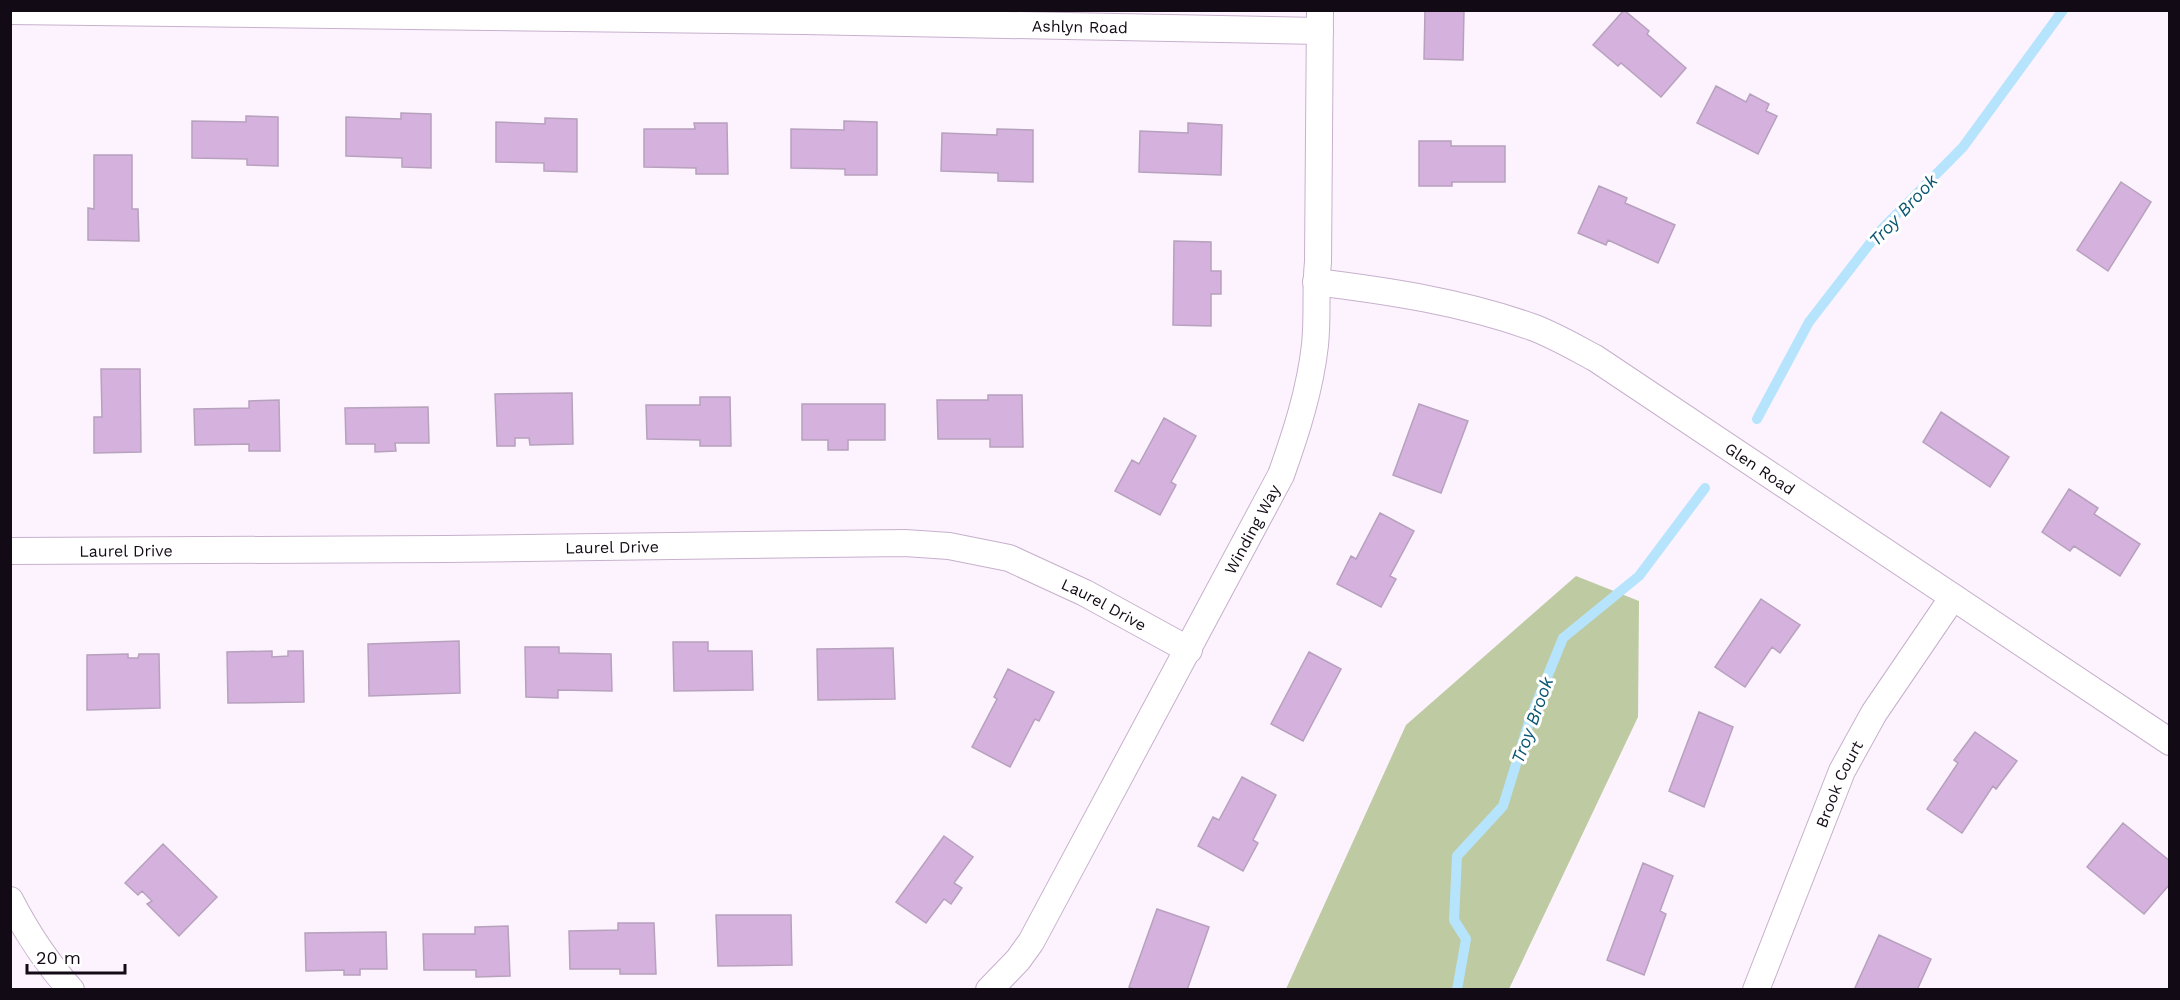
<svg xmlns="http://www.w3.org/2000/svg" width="2180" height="1000" viewBox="0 0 2180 1000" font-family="'Work Sans',sans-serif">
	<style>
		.green { fill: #becaa1 }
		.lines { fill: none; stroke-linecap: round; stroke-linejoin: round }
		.stream { stroke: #b6e4fc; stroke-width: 10 }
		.building { fill: #d5b1dd; stroke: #b7a1bd; stroke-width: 1.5 }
		.street-casing { stroke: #c7b0cc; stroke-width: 28 }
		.street { stroke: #fff; stroke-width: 26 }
		.labels { text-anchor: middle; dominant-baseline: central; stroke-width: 6; stroke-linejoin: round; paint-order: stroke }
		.street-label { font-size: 16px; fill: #120a14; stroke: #fff }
		.water-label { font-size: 18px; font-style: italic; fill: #0a5672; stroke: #fff }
	</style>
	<rect width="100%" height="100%" fill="#fcf3ff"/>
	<path class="green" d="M1576,576L1639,601L1638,717L1509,989H1286L1406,725Z"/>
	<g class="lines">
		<path class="stream" d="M1757,419L1809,322L1878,233L1963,147L2063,10
			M1457,990L1466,939L1454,920L1457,856L1503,806L1530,719L1563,638L1639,576L1705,488"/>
	</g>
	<path class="building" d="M1425,10H1470L1464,11L1463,60L1424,59Z
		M1624,10L1649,31L1647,34L1686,68L1661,97L1621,63L1618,66L1593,45Z
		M1716,86L1746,102L1750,94L1769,104L1766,111L1777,116L1758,154L1697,123Z
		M401,113L431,114V168L402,167V158L346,156V117L401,119Z
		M246,116L278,117V166L247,165V159L192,158V121L246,122Z
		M545,118L577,119V172L544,171V163L496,162V122L545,124Z
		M844,121L877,122V175H845V169L791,168V129L844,130Z
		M694,123H727L728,174H696V168L644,167V129H695Z
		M1188,123L1222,125L1221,175L1139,172L1140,131L1188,133Z
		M997,129L1033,130V182L998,181V173L941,171L942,133L997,135Z
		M1419,141H1451V146H1505V182H1452V186H1419Z
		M94,155H132V209H138L139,241L88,240V208L94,209Z
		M2121,182L2151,202L2108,271L2077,250Z
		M1599,186L1627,198L1625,203L1675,225L1658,263L1608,240L1606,245L1578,233Z
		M1174,241L1211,242V271H1221V294H1211V326L1173,325Z
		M101,369H140L141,452L94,453V417H102Z
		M572,393L573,444L530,445L529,438H515V446H497L495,394Z
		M988,395H1022L1023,447H990V439H938L937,400H988Z
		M700,397H730L731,446H700V440L647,439L646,405H700Z
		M279,400L280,451H249V444L195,445L194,409L249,408V401Z
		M802,404H885V440H848V450H828V440H802Z
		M1419,404L1468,421L1441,493L1393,475Z
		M428,407L429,443H395L396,451L375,452V444H346L345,408Z
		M1941,412L2009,457L1990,487L1923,442Z
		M1164,418L1196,436L1171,482L1176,485L1160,515L1115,491L1132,460L1139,464Z
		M2069,489L2098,508L2094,514L2140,544L2120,576L2074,546L2070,551L2042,532Z
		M1380,513L1414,531L1390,576L1396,579L1381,607L1337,584L1351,556L1356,559Z
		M1761,599L1800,625L1780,653L1772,647L1745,687L1715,667Z
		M459,641L460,693L369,696L368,644Z
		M673,642H708V651H752L753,690L674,691Z
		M525,647H559V653L611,654L612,691L558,690V698L526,697Z
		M893,648L895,699L818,700L817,649Z
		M272,651V657L288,656V651H303L304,702L228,703L227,652Z
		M1309,652L1341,669L1303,741L1271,724Z
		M128,654V658H138L139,654H159L160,708L87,710V655Z
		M1008,669L1054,692L1039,721L1035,719L1010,767L972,747L997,699L994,697Z
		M1699,712L1733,727L1704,807L1669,791Z
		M1975,732L2017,761L1996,789L1993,786L1962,833L1927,809L1958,763L1954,760Z
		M1242,777L1276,795L1253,840L1258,843L1243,871L1198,846L1213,817L1219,820Z
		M2123,823L2170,861V884L2144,914L2087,867Z
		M944,836L973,857L954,883L962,888L951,904L944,899L926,923L896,902Z
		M163,844L217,897L179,936L147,904L152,901L142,891L138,895L125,883Z
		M1643,863L1673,876L1660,911L1666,914L1644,975L1607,960Z
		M1157,909L1209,927L1187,990H1136L1129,987Z
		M716,915H791L792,965L718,966Z
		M618,923H654L656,974H620V969H570L569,931L618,930Z
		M508,926L510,976L476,977V970H424L423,934H475V927Z
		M386,932L387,969H360V975H344V970L306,971L305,933Z
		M1879,935L1931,959L1917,990H1854Z"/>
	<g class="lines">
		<defs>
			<g id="street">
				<path id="s1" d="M10,11L804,21L1320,31"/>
				<path id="s2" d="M1316,282C1389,291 1462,302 1532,327C1554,335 1574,347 1595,358L2170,742"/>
				<path id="s3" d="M10,551L445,549L905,543L949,546L1009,558L1085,593L1189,650"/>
				<path d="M10,900C27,933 46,962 71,990"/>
				<path id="s4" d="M989,990L1018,960L1031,942L1281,475C1296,433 1310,390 1315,345C1318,317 1315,289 1318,262L1320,10"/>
				<path id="s5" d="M1756,990L1842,771L1874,713L1953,597"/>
			</g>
		</defs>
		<use href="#street" class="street-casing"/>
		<use href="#street" class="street"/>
	</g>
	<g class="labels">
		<g class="street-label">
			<text stroke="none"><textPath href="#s1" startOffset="1070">Ashlyn Road</textPath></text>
			<text stroke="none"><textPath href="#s2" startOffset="490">Glen Road</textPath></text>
			<text stroke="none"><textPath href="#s4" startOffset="532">Winding Way</textPath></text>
			<text stroke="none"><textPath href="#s3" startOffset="602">Laurel Drive</textPath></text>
			<text stroke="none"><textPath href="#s3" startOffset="116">Laurel Drive</textPath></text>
			<text stroke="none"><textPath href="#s3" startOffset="1106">Laurel Drive</textPath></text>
			<text stroke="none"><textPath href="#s5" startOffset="222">Brook Court</textPath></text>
		</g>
		<g class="water-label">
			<text transform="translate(1903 210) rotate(-47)">Troy Brook</text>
			<text transform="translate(1532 720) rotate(-70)">Troy Brook</text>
		</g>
	</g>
	<rect width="2180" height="1000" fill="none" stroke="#120a14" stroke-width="24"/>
	<path d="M27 964v9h98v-9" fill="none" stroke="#120a14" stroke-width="3"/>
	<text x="36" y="964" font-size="18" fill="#120a14" stroke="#ffffff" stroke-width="4.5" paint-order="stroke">20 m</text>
</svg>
